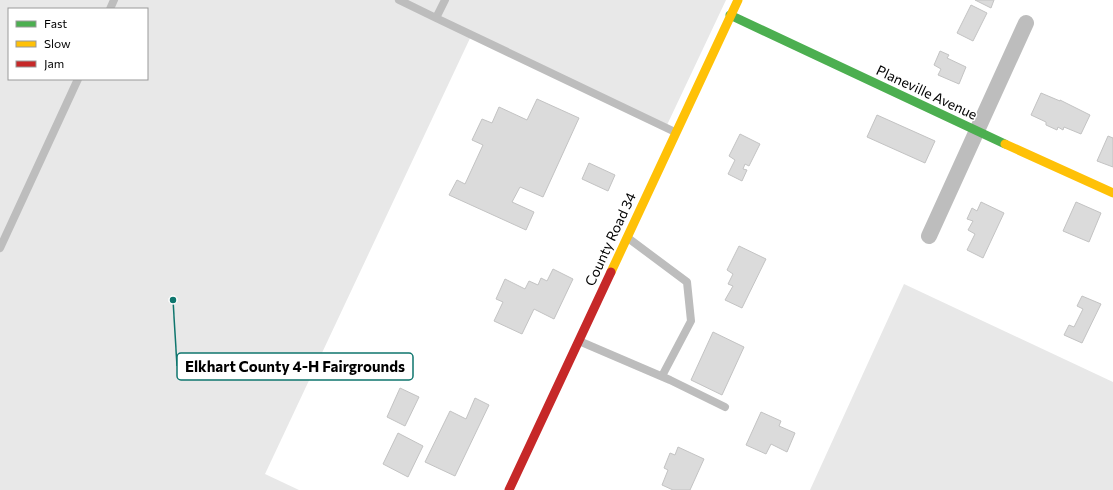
<svg xmlns="http://www.w3.org/2000/svg" width="1113" height="490" viewBox="0 0 1113 490" font-family="Commissioner,sans-serif">
	<style>
		.green { fill: #e8e8e8; fill-rule: evenodd }
		.building { fill: #dbdbdb; stroke: #c3c3c3 }
		.lines { fill: none; stroke-linecap: round; stroke-linejoin: round }
		.lane { stroke: #bdbdbd; stroke-width: 8 }
		.street { stroke: #bdbdbd; stroke-width: 16 }
		.fast { stroke: #4caf50; stroke-width: 9 }
		.slow { stroke: #ffc107; stroke-width: 9 }
		.jam { stroke: #c62828; stroke-width: 9 }
		.labels { text-anchor: middle; dominant-baseline: central; stroke-width: 3; stroke-linejoin: round; paint-order: stroke }
		.street-label { font-size: 14px; fill: #000; stroke: #fff }
		.leader { fill: none; stroke: #0f766e; stroke-width: 1.5 }
		.callout-dot { fill: #0f766e; stroke: #fff; stroke-width: 1.5 }
		.callout { fill: #fff; stroke: #0f766e; stroke-width: 1.5 }
		.callout-label { font-size: 15px; text-anchor: middle; font-weight: bold; fill: #000 }
	</style>
	<rect width="100%" height="100%" fill="#fff"/>
	<path class="green" d="M0,0H726L667,125L472,34L265,474L299,490H0ZM9,9H147V79H9Z
		M904,284L1113,382V490H810Z"/>
	<path class="building" d="M975,0H994L991,8Z
		M971,5L987,13L973,41L957,33Z
		M940,51L949,55L947,58L966,67L959,84L938,75L941,69L934,65Z
		M1041,93L1060,101V100L1090,115L1081,134L1064,127L1063,130L1058,127L1057,130L1046,125V122L1031,115Z
		M537,99L579,118L543,197L520,187L512,202L534,212L526,230L449,195L457,180L465,184L483,145L472,140L482,119L492,123L499,107L527,120Z
		M877,115L935,141L925,163L867,137Z
		M740,134L760,144L749,166L745,164L743,169L747,170L742,181L728,174L735,160L729,156Z
		M1108,136L1113,138V167L1097,161Z
		M589,163L615,175L608,191L582,179Z
		M981,202L1004,213L983,258L967,250L975,234L968,230L973,221L967,219L972,208L977,211Z
		M1076,202L1101,213L1089,242L1063,231Z
		M739,246L766,259L742,308L725,300L733,286L728,284L733,274L727,270Z
		M553,269L573,279L554,319L534,309L522,334L494,321L503,302L496,299L505,279L525,289L529,281L538,285L541,278L547,281Z
		M1082,296L1101,304L1082,343L1064,335L1069,325L1074,327L1083,309L1077,306Z
		M713,332L744,347L722,395L691,380Z
		M400,388L419,397L405,426L387,417Z
		M475,398L489,405L455,476L425,462L450,411L466,419Z
		M761,412L781,421L779,426L795,433L787,452L771,444L766,454L746,445Z
		M398,433L423,446L408,477L383,464Z
		M678,447L704,459L690,490H673L662,485L668,470L664,468L670,453L675,455Z"/>
	<g class="lines">
		<path class="lane" d="M399,0L436,18
			M445,0L436,18L675,132
			M110,9L114,0
			M628,238L687,282L691,321L662,376
			M0,248L78,79
			M579,341L670,380L725,407"/>
		<path class="street" d="M929,236L1026,23"/>
		<path class="fast" d="M730,15L1005,144"/>
		<path class="slow" d="M1005,144L1113,193
			M611,272L738,0"/>
		<path class="jam" d="M509,490L611,272"/>
	</g>
	<g class="labels">
		<g class="street-label">
			<text transform="translate(927 92) rotate(25)">Planeville Avenue</text>
			<text transform="translate(610 239) rotate(-65)">County Road 34</text>
		</g>
	</g>
	<path class="leader" d="M173 300L177 366"/>
	<circle class="callout-dot" cx="173" cy="300" r="4"/>
	<rect class="callout" x="177" y="353" width="236" height="27" rx="4"/>
	<g class="callout-label">
		<text x="295" y="372">Elkhart County 4-H Fairgrounds</text>
	</g>
	<rect x="8" y="8" width="140" height="72" fill="#ffffff" stroke="#999999"/>
	<rect x="16" y="21" width="20" height="6" fill="#4caf50" stroke="#999999"/>
	<text x="44" y="28" font-size="12" fill="#000000">Fast</text>
	<rect x="16" y="41" width="20" height="6" fill="#ffc107" stroke="#999999"/>
	<text x="44" y="48" font-size="12" fill="#000000">Slow</text>
	<rect x="16" y="61" width="20" height="6" fill="#c62828" stroke="#999999"/>
	<text x="44" y="68" font-size="12" fill="#000000">Jam</text>
</svg>
